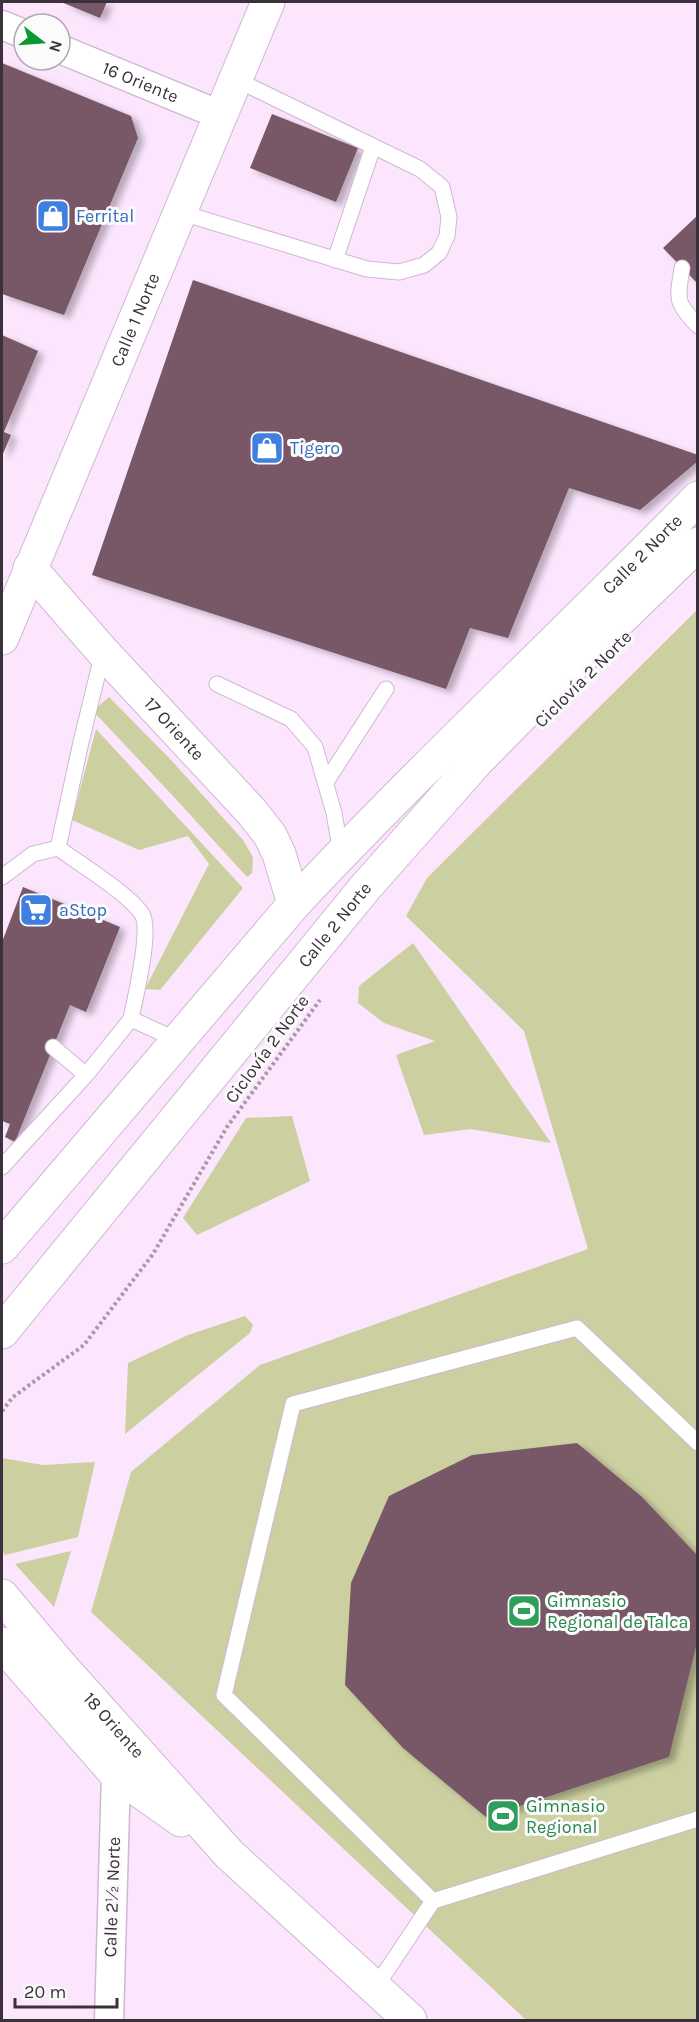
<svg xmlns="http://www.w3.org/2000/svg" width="699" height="2022" viewBox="0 0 699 2022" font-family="Karla,sans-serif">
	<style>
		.green { fill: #cccfa0 }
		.building { fill: #785866; filter: url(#shadow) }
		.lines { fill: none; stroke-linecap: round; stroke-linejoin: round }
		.lane-casing { stroke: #d0b7d3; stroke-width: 17 }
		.street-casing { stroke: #d0b7d3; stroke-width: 31 }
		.secondary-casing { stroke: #d0b7d3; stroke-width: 35 }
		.primary-casing { stroke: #d0b7d3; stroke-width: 35 }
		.path { stroke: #a998ab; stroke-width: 4; stroke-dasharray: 3 3; stroke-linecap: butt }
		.lane { stroke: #fff; stroke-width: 15 }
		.street { stroke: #fff; stroke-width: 28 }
		.secondary { stroke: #fff; stroke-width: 33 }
		.primary { stroke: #fff; stroke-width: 33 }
		.labels { text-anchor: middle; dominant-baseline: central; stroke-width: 6; stroke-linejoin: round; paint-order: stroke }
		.street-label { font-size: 18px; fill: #3b313c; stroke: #fbfbfb }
		.shop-label { font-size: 18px; fill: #366cbe; stroke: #fbfbfb; text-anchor: start }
		.leisure-label { font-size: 18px; fill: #27864d; stroke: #fbfbfb; text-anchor: start }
	</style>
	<defs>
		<filter id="shadow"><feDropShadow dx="6" dy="4" stdDeviation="3" flood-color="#0004"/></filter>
	</defs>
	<rect width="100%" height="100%" fill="#fbe6fe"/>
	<path class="green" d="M697,610V2020H526L91,1612L131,1472L260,1365L588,1249L524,1031L406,916L427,878Z
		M109,697L172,761L243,840L253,857L252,873L247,877L173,796L93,711Z
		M96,729L243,888L160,990L145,989L209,864L188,836L139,850L72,820Z
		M413,943L551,1143L471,1129L424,1135L396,1055L435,1041L384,1023L358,1003L359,986Z
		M292,1116L310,1181L197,1235L183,1218L246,1118Z
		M245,1316L253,1325L250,1333L125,1434L128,1363L188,1335Z
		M2,1458L43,1465L95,1462L78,1537L5,1555L2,1551Z
		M71,1551L54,1607L15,1564Z"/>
	<path class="building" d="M61,2H107L100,18Z
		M2,63L131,116L138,138L64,315L2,294Z
		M272,114L358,148L336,202L250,168Z
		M698,215V284L663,248Z
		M193,280L698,455V461L640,510L569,488L508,638L470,628L446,689L92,575Z
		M2,335L38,351L4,432L11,435L2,456Z
		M23,887L120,927L86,1012L70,1005L15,1142L5,1137L10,1124L2,1121V942Z
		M577,1443L642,1497L698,1556V1639L669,1757L486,1817L403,1748L345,1685L351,1583L389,1496L472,1455Z"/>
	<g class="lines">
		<defs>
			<path id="lane" d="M179,212L367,269L399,272L424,265L439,253L447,236L449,217L442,187L420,169L235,79
				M335,260L373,147
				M682,268C677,301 675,301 698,326
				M217,684L291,719L315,747L334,813L341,853
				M326,782L386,689
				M58,848C79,863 130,895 142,914C152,931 135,997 131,1019
				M58,848L81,742L103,652
				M2,877L33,854L58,848
				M53,1047L86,1075
				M2,1167L86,1075L131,1019L177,1040
				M433,1901L224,1695L293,1404L577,1328L698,1443
				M375,1988L433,1901L698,1819"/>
			<g id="street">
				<path d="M2,25L24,34"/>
				<path id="s1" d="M60,49L220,115"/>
				<path d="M109,2020L116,1774"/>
			</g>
			<g id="secondary">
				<path id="s2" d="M30,568L103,652L251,811L270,835L279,854L294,904"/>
				<path id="s3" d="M2,638L268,2"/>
				<path id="s4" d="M2,1596L60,1665L229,1854L410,2020"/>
				<path d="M2,1644L116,1774L181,1820"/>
			</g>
			<g id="primary">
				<path id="s5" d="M2,1247L294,904C424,765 564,635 698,498"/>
				<path id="s6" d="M2,1332L364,889L477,761L539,698L698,544"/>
			</g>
		</defs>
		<use href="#lane" class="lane-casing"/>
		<use href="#street" class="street-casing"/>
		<use href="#secondary" class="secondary-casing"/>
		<use href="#primary" class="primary-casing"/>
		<path class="path" d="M2,1411L13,1397L84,1345L153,1254L227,1127L320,1000"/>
		<use href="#lane" class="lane"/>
		<use href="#street" class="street"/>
		<use href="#secondary" class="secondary"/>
		<use href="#primary" class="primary"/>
	</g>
	<defs>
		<symbol id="shop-square" viewBox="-11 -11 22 22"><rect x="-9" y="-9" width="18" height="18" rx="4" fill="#3f7fe0" stroke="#fbfbfb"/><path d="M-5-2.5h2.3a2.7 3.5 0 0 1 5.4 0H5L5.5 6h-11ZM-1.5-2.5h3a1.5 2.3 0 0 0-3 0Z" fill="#fff"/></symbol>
		<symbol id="supermarket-square" viewBox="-11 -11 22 22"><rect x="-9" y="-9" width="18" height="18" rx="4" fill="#3f7fe0" stroke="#fbfbfb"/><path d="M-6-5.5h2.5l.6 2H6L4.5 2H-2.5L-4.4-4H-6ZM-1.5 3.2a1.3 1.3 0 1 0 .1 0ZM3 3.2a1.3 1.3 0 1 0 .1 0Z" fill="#fff"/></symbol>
		<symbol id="stadium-square" viewBox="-11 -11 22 22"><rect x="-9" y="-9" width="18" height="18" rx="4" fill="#2e9e5b" stroke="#fbfbfb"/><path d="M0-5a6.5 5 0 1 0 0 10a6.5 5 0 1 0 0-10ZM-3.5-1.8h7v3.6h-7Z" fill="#fff"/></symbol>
	</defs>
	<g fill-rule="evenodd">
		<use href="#shop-square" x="34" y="197" width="38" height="38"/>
		<use href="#shop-square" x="248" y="429" width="38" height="38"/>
		<use href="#supermarket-square" x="17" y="891" width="38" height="38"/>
		<use href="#stadium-square" x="505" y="1592" width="38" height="38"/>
		<use href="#stadium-square" x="484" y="1797" width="38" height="38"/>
	</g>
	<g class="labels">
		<g class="street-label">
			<text stroke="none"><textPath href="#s1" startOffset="87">16 Oriente</textPath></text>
			<text stroke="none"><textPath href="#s3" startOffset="345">Calle 1 Norte</textPath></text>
			<text stroke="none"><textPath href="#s5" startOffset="944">Calle 2 Norte</textPath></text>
			<text transform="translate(583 679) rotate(-45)">Ciclovía 2 Norte</text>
			<text stroke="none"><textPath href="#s2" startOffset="216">17 Oriente</textPath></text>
			<text stroke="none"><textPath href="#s6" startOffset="526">Calle 2 Norte</textPath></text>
			<text transform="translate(267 1049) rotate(-54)">Ciclovía 2 Norte</text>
			<text stroke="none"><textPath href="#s4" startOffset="171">18 Oriente</textPath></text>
			<text transform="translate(112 1897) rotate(-88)">Calle 2½ Norte</text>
		</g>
		<g class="shop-label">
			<text x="76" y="216">Ferrital</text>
			<text x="290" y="448">Tigero</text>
			<text x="59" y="910">aStop</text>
		</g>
		<g class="leisure-label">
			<text x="547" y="1601">Gimnasio<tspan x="547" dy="21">Regional de Talca</tspan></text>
			<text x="526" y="1806">Gimnasio<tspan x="526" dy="21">Regional</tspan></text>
		</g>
	</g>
	<rect width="699" height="2022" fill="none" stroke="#3b313c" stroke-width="6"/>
	<g transform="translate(42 42) rotate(107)"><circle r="28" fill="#fbfbfb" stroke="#aeaaaf" stroke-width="1.5"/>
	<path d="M0-4.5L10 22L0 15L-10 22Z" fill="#0a9931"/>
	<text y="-9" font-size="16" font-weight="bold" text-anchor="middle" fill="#3b313c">N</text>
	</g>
	<path d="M15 1998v9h102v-9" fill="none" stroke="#3b313c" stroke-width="3"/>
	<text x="24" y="1998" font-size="18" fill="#3b313c" stroke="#fbfbfb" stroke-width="4.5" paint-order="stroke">20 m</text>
</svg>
